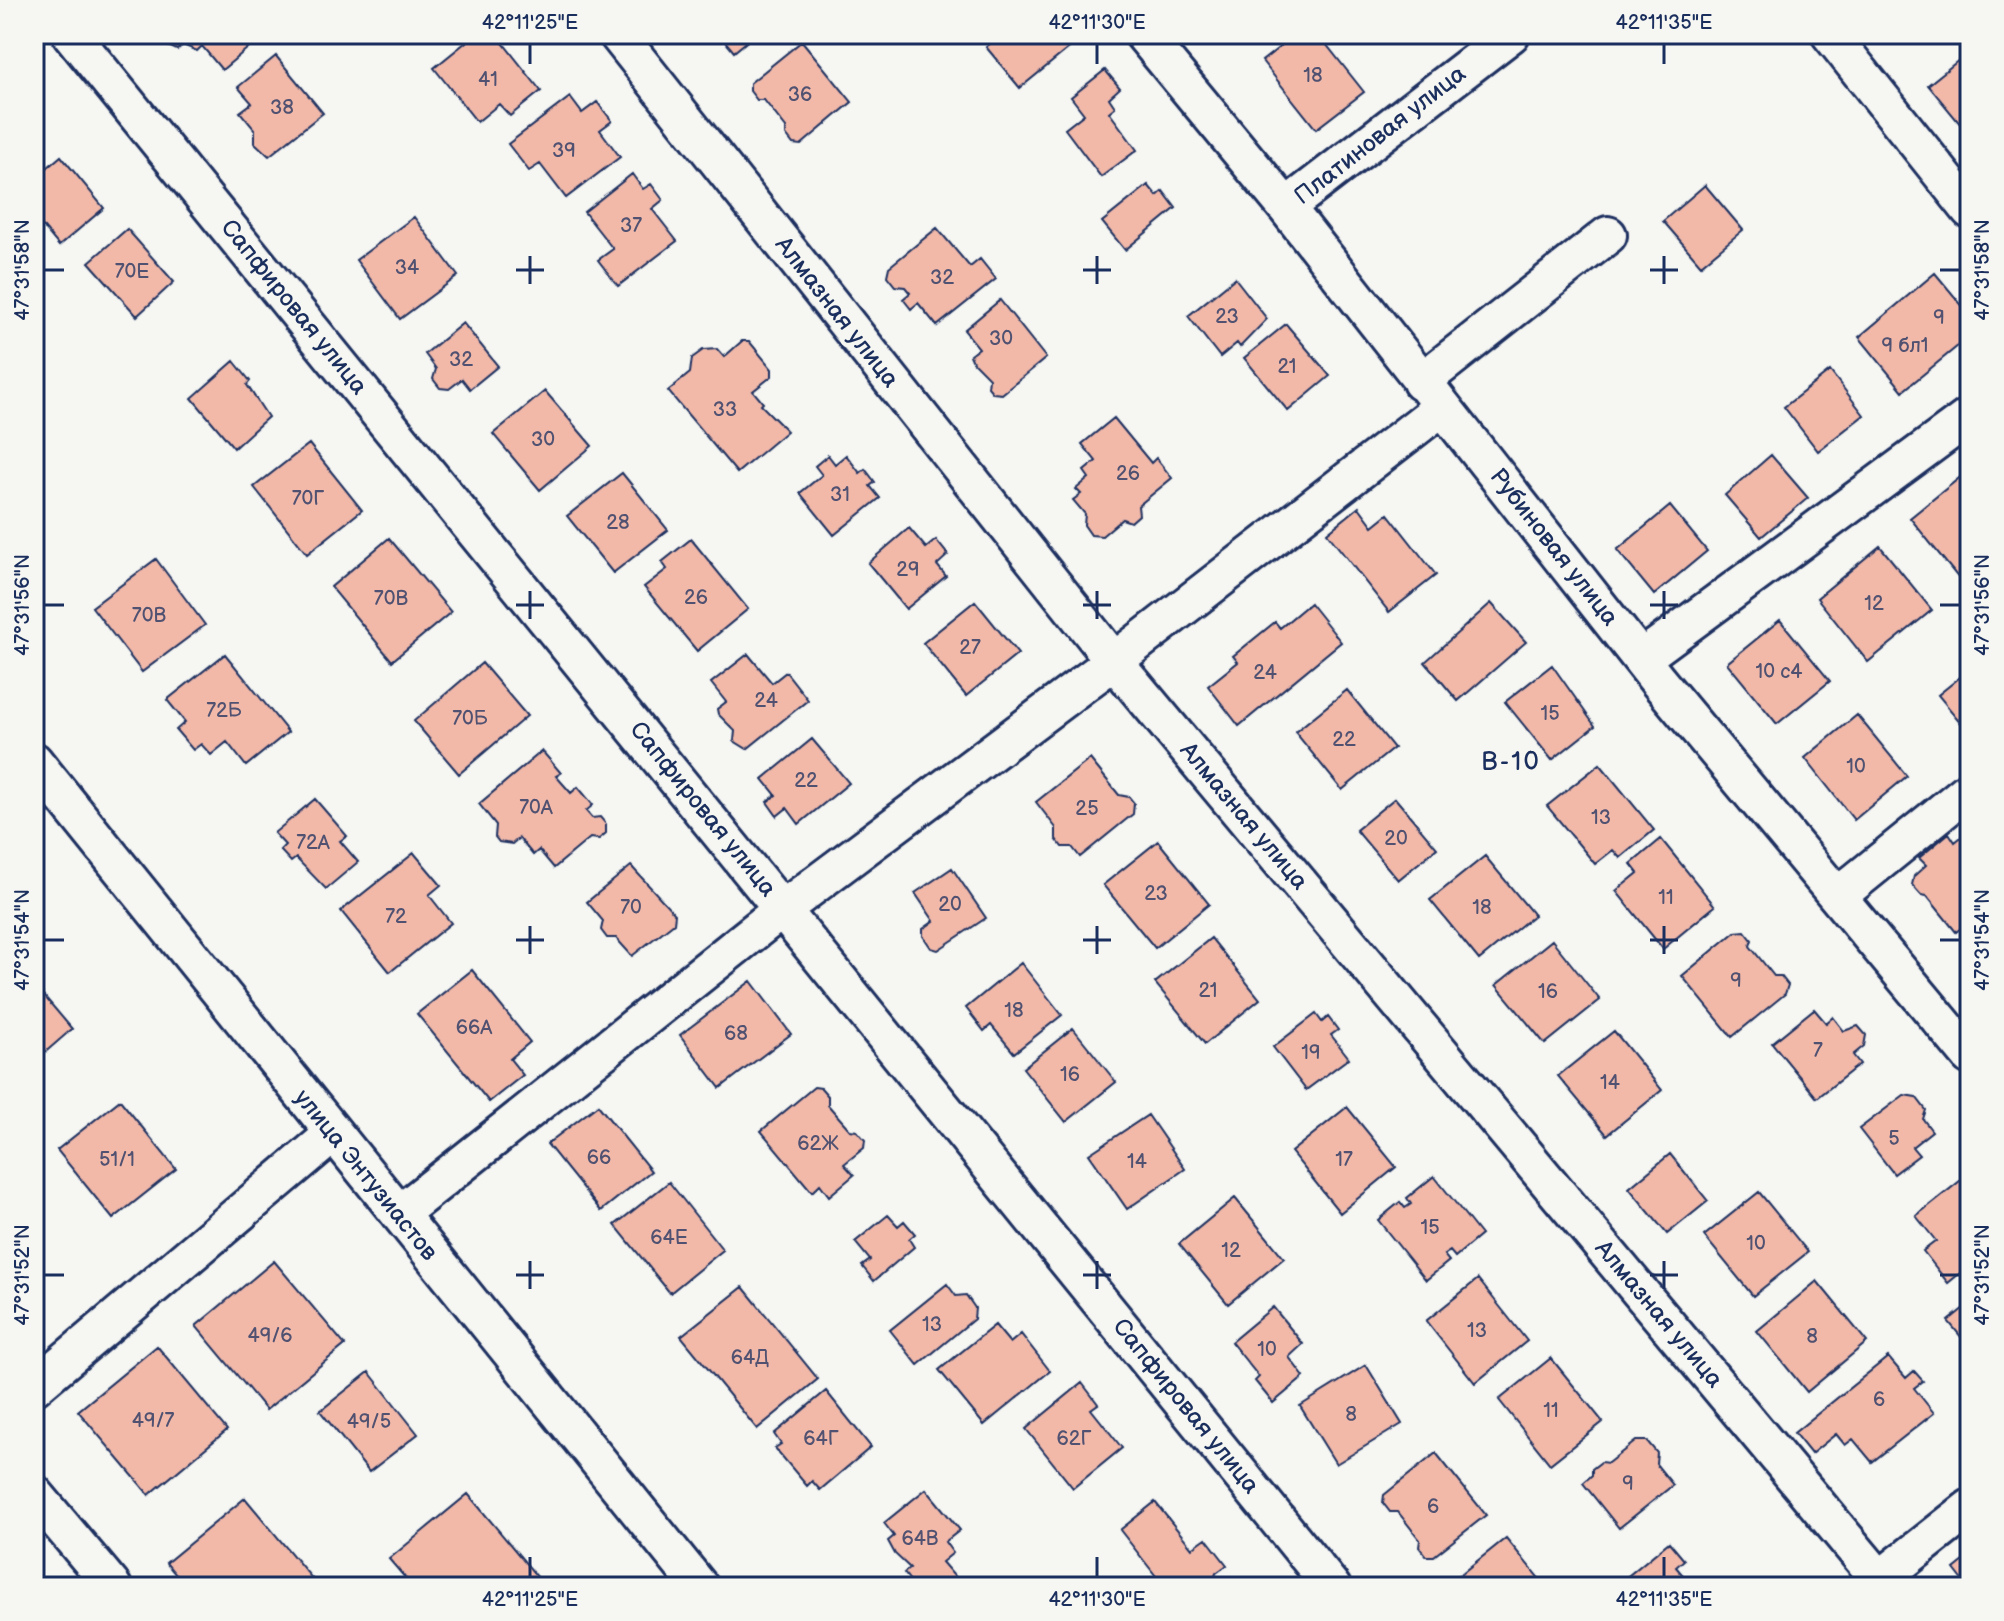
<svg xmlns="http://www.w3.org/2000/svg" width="2004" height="1621" viewBox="0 0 2004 1621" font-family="'Balsamiq Sans',sans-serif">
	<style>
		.building { fill: #f2b9a9; stroke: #1b2f5e; stroke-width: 2 }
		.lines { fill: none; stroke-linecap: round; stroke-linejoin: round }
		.minor-casing { stroke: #1b2f5e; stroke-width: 42 }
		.minor { stroke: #f6f6f2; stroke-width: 36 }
		.ticks { fill: none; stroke: #1b2f5e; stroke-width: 3 }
		.labels { text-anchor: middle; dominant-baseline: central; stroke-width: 8; stroke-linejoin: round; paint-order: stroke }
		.number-label { font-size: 20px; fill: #515271 }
		.street-label { font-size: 24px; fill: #1b2f5e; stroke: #f6f6f2 }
		.neighbourhood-label { font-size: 26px; letter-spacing: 2px; fill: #1b2f5e; stroke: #f6f6f2 }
		.neatline { fill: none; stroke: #1b2f5e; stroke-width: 3 }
		.ticks-label { font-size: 20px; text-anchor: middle; fill: #1b2f5e }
	</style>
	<rect width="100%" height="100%" fill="#f6f6f2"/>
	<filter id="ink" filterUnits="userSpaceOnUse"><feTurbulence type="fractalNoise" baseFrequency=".0125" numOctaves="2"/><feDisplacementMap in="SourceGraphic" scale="16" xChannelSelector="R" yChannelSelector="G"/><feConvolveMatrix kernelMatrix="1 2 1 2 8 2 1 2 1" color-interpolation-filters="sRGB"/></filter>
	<g filter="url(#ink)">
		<path class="building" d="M162,34H246L254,43L222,70L202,46L197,51L183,45L177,50L168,46Z
			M476,34H496L541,91L510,116L499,104L477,122L434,68Z
			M719,34H756L734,52Z
			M997,34H1066L1074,44L1020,88L986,47L999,36Z
			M1296,34H1318L1364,92L1316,129L1262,61Z
			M802,41L852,102L801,145L793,144L786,135V128L764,100H757L750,91V83Z
			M1970,51V136L1928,85Z
			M276,56L323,113L269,156L255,143V130L240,112L252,103L238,87Z
			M1105,70L1120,88L1109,98L1115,107L1109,112L1137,150L1101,177L1065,129L1084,114L1071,97Z
			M570,97L582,113L597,102L612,121L600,130L620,157L566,198L540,164L529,171L508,144Z
			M61,156L104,208L59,246L34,216V179Z
			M632,174L643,189L651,184L663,200L652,209L677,241L618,286L598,260L613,249L584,212Z
			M1148,185L1157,196L1163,191L1176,208L1125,250L1102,222Z
			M1705,185L1743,230L1701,265L1663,221Z
			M414,217L458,276L400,319L356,260Z
			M937,228L970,267L980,259L996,279L937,326L918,303L911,309L903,299L910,293L905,287L895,286L887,276L889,267Z
			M127,229L174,282L137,316L89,262Z
			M1935,273L1970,315V336L1903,391L1859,337Z
			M1235,278L1267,319L1240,347L1237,343L1220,357L1188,316Z
			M1000,300L1046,358L1002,394L993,393L988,387L989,378L973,362L970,355L979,348L964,330Z
			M463,323L498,366L470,389L462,379L449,389L440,388L433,379L436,369L425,354Z
			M1286,324L1330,376L1288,411L1244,358Z
			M742,341H749L772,369V376L753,391L763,403L761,405L787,431L737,473L668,391L690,373L692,358L703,350L717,349L724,357Z
			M234,361L250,381L247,385L268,417L234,448L192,398Z
			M1830,371L1864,415L1818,451L1784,407Z
			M545,391L592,446L540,490L493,434Z
			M1114,418L1151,463L1156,458L1172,478L1138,506L1139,515L1131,522L1122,519L1102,536L1091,535L1084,525L1085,514L1073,500L1081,494L1076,489L1089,478L1084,471L1096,461L1082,444Z
			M309,444L362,510L307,554L254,487Z
			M828,455L835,464L846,455L860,473L865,469L875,482L870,486L880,498L834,535L800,493L822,475L815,466Z
			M1771,455L1808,498L1761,537L1725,495Z
			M622,473L668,530L613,573L567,516Z
			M1963,475L1970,483V571L1960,580L1910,518Z
			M1670,506L1707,551L1654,595L1617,550Z
			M1359,507L1373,526L1388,514L1436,575L1389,612L1327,533Z
			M909,528L926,548L936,540L948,555L937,565L946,576L906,609L868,563Z
			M389,538L451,612L392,661L331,587Z
			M691,539L748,609L697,651L644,587L667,569L662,562Z
			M1880,546L1932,610L1868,662L1817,598Z
			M156,559L205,625L142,672L92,607Z
			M975,601L1018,654L966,696L923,643Z
			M1310,603L1341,642L1239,726L1208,686L1238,662L1233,656L1275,622L1280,628Z
			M1491,603L1526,642L1458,701L1425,662Z
			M1780,620L1830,681L1777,724L1727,663Z
			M225,654L288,732L246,766L227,742L211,755L201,744L193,750L176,730L185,722L167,700Z
			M748,654L772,683L786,672L808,700L747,749L734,741L735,731L718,714L717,709L726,702L711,683Z
			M482,663L527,716L459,774L414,721Z
			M1552,665L1595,726L1552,760L1505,702Z
			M1970,669V734L1938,695Z
			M1347,690L1394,748L1342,790L1295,732Z
			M1857,715L1907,776L1854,820L1805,758Z
			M812,739L849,783L799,824L787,808L777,816L767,802L776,795L763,779Z
			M542,751L561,773L556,776L571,793L578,787L593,805L586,811L592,818L600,817L606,824V833L599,839L590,838L554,868L539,850L533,855L519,838L512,844L499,842L495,837L496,825L479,804Z
			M1090,759L1119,795L1129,797L1134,803L1133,814L1080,857L1072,847H1062L1056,839V828L1036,802Z
			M1600,764L1654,830L1620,858L1613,850L1595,864L1547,806Z
			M1395,798L1437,848L1398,880L1356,830Z
			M315,799L347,836L340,841L358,862L326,889L296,858L291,862L280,850L285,845L274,833Z
			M1949,833L1955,842L1966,833L1970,837V921L1956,932L1927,896L1921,895L1912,885L1914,876L1926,865L1919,858Z
			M1661,839L1715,906L1663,949L1616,891L1638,873L1631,864Z
			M1158,841L1209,904L1155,948L1103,885Z
			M414,853L441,885L429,895L451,923L390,972L341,911Z
			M1485,856L1534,915L1479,960L1430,900Z
			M631,866L675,914L674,923L632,956L616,938H607L601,930L603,921L587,902Z
			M952,868L986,918L938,950L931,948L923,936V929L934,921L915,893Z
			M1745,931L1752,940L1750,946L1774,976H1781L1788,985L1785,994L1732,1037L1682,976L1735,932Z
			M1211,938L1260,999L1205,1044L1155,983Z
			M1552,940L1600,1000L1545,1044L1496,985Z
			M1021,963L1062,1015L1014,1053L991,1025L984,1031L966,1008Z
			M472,970L530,1042L510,1059L523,1075L489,1102L417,1014Z
			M751,981L791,1034L720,1088L680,1035Z
			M34,984L72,1029L34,1062Z
			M1814,1009L1826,1023L1833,1017L1844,1031L1858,1026L1866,1035L1864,1046L1853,1055L1860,1064L1817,1098L1772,1043Z
			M1316,1014L1322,1022L1328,1017L1338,1030L1331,1035L1349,1058L1306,1090L1273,1047Z
			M1073,1028L1116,1082L1066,1122L1023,1068Z
			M1614,1031L1662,1090L1607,1135L1558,1076Z
			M814,1087L821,1088L828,1096V1105L850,1130L857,1131L865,1140L864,1148L844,1164L854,1175L829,1196L820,1184L812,1192L761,1131Z
			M1904,1095L1916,1097L1926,1110L1923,1119L1932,1131L1912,1147L1919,1155L1894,1174L1859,1129Z
			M120,1100L176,1169L113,1219L57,1150Z
			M598,1105L651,1171L601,1211L547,1144Z
			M1347,1107L1396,1167L1340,1213L1291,1152Z
			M1148,1115L1185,1169L1127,1209L1089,1154Z
			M1670,1154L1708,1201L1667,1234L1629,1188Z
			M1434,1176L1481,1235L1455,1257L1450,1251L1444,1255L1449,1261L1426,1280L1378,1220L1400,1202L1405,1208L1411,1204L1407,1198Z
			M1965,1177L1970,1183V1265L1948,1283L1923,1251L1936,1241L1916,1216Z
			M669,1182L723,1250L670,1293L615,1225Z
			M1759,1192L1808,1252L1753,1296L1704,1236Z
			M1235,1198L1284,1258L1228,1304L1179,1244Z
			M888,1215L898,1226L904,1221L915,1234L909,1239L914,1247L874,1281L862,1266L870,1260L855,1242Z
			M274,1261L345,1345L266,1410L196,1326Z
			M1478,1279L1527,1341L1475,1383L1426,1321Z
			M1817,1281L1867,1342L1807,1392L1757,1331Z
			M947,1284L956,1296L966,1295L975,1308L974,1319L918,1365L890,1330Z
			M743,1287L818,1379L757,1429L681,1336Z
			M1970,1303V1348L1948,1321Z
			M1273,1307L1303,1344L1289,1357L1304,1377L1273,1403L1255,1381L1259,1377L1231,1342Z
			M995,1325L1010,1343L1021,1334L1050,1371L984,1425L939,1370Z
			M157,1346L227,1430L149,1495L78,1411Z
			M1888,1357L1906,1378L1914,1371L1923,1381L1914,1388L1934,1413L1872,1462L1853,1439L1845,1445L1836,1434L1811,1454L1794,1433Z
			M1551,1358L1603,1422L1550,1464L1499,1400Z
			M1366,1365L1402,1424L1336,1464L1300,1406Z
			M369,1372L418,1434L369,1472L320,1411Z
			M1082,1383L1098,1404L1091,1409L1122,1448L1073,1488L1026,1429Z
			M826,1391L871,1447L820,1490L812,1481L807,1486L775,1448L781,1444L774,1434Z
			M1636,1441H1647L1657,1453L1656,1464L1673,1485L1619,1528L1583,1483L1592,1475V1469L1601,1462L1608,1463Z
			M1436,1453L1486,1515L1434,1556H1426L1419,1547L1420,1540L1398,1512H1390L1383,1503L1384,1495Z
			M926,1489L960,1530L945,1542L953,1553L942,1562L955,1577L942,1587H915L904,1573L910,1568L895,1554L888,1541L894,1536L884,1523Z
			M468,1494L539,1579L528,1587H413L389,1559Z
			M245,1498L315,1582L309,1587H186L166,1563Z
			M1155,1502L1192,1548L1206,1538L1227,1565L1215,1574L1223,1584L1219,1587H1150L1159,1580L1120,1530Z
			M1506,1538L1546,1587H1455L1451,1582Z
			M1669,1542L1684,1560L1676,1567L1693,1587H1637L1628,1576Z
			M1970,1556V1587H1968L1954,1569Z"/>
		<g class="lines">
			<defs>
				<path id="minor" d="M71,34L1332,1587
					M617,34L1114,661L1886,1587
					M1143,34L1286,207L1658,681L1970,1056
					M1830,34L1970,210
					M1286,207L1511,34
					M1421,382L1608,235
					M1642,658L1970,416
					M34,761L700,1587
					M1839,895L1970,789
					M399,1214L784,908L1114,661L1441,408
					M34,1387L332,1135
					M34,1493L113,1587
					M1870,1587L1970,1508"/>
			</defs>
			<use href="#minor" class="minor-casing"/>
			<use href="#minor" class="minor"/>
		</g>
	</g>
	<path class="ticks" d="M530,44V64M1097,44V64M1664,44V64M530,256V284M1097,256V284M1664,256V284M44,270H64M516,270H544M1083,270H1111M1650,270H1678M1940,270H1960M530,591V619M1097,591V619M1664,591V619M44,605H64M516,605H544M1083,605H1111M1650,605H1678M1940,605H1960M530,926V954M1097,926V954M1664,926V954M44,940H64M516,940H544M1083,940H1111M1650,940H1678M1940,940H1960M530,1261V1289M1097,1261V1289M1664,1261V1289M44,1275H64M516,1275H544M1083,1275H1111M1650,1275H1678M1940,1275H1960M530,1557V1577M1097,1557V1577M1664,1557V1577"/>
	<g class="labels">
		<g class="number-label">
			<text x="1313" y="76">18</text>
			<text x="488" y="80">41</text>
			<text x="800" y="95">36</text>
			<text x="282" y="108">38</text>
			<text x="564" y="151">39</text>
			<text x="631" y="226">37</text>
			<text x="407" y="268">34</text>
			<text x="132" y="272">70Е</text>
			<text x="942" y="278">32</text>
			<text x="1227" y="317">23</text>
			<text x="1939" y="318">9</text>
			<text x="1001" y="339">30</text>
			<text x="1905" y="346">9 бл1</text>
			<text x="461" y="360">32</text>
			<text x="1287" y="367">21</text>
			<text x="725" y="410">33</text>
			<text x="543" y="440">30</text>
			<text x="1128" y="474">26</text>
			<text x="840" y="495">31</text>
			<text x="308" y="499">70Г</text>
			<text x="618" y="523">28</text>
			<text x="908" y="570">29</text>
			<text x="696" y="598">26</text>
			<text x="391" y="599">70В</text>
			<text x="1874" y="604">12</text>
			<text x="149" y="616">70В</text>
			<text x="970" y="648">27</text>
			<text x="1779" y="672">10 с4</text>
			<text x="1265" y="673">24</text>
			<text x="766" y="701">24</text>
			<text x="224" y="711">72Б</text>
			<text x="1550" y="714">15</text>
			<text x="470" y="719">70Б</text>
			<text x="1344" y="740">22</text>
			<text x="1856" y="767">10</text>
			<text x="806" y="781">22</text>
			<text x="536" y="808">70А</text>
			<text x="1087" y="809">25</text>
			<text x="1601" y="818">13</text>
			<text x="1396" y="839">20</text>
			<text x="313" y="843">72А</text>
			<text x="1156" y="894">23</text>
			<text x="1666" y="898">11</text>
			<text x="950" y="905">20</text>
			<text x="631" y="908">70</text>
			<text x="1482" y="908">18</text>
			<text x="396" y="917">72</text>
			<text x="1736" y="981">9</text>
			<text x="1208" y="991">21</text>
			<text x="1548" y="992">16</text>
			<text x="1014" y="1011">18</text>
			<text x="474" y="1028">66А</text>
			<text x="736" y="1034">68</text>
			<text x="1818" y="1051">7</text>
			<text x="1311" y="1053">19</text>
			<text x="1070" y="1075">16</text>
			<text x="1610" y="1083">14</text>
			<text x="1894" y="1139">5</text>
			<text x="818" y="1144">62Ж</text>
			<text x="599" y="1158">66</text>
			<text x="117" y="1160">51/1</text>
			<text x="1344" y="1160">17</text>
			<text x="1137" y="1162">14</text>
			<text x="1430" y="1228">15</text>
			<text x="669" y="1238">64Е</text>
			<text x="1756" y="1244">10</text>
			<text x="1231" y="1251">12</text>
			<text x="932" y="1325">13</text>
			<text x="1477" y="1331">13</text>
			<text x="270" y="1336">49/6</text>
			<text x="1812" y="1337">8</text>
			<text x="1267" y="1350">10</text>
			<text x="750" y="1358">64Д</text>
			<text x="1879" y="1400">6</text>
			<text x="1551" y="1411">11</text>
			<text x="1351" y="1415">8</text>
			<text x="153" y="1421">49/7</text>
			<text x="369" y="1422">49/5</text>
			<text x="821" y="1439">64Г</text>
			<text x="1074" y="1439">62Г</text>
			<text x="1628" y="1484">9</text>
			<text x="1433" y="1507">6</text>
			<text x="920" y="1539">64В</text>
		</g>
		<g class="street-label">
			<text transform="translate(1380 135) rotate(-38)">Платиновая улица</text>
			<text transform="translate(294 307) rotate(51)">Сапфировая улица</text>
			<text transform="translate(837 312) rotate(52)">Алмазная улица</text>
			<text transform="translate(1554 547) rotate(52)">Рубиновая улица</text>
			<text transform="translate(703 809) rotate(51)">Сапфировая улица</text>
			<text transform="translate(1244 816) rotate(50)">Алмазная улица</text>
			<text transform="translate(366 1175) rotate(51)">улица Энтузиастов</text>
			<text transform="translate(1659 1314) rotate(50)">Алмазная улица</text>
			<text transform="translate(1186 1406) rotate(51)">Сапфировая улица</text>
		</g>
		<g class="neighbourhood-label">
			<text x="1511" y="762">В-10</text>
		</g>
	</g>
	<rect width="2004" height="1621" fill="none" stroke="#f6f6f2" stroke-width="88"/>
	<rect x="44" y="44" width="1916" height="1533" class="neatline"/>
	<g class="ticks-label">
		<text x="530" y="29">42°11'25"E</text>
		<text x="1097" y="29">42°11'30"E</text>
		<text x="1664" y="29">42°11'35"E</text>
		<text transform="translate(22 270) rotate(-90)" y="7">47°31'58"N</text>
		<text transform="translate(1982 270) rotate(-90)" y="7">47°31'58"N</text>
		<text transform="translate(22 605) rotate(-90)" y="7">47°31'56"N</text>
		<text transform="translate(1982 605) rotate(-90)" y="7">47°31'56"N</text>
		<text transform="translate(22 940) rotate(-90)" y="7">47°31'54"N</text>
		<text transform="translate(1982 940) rotate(-90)" y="7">47°31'54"N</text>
		<text transform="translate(22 1275) rotate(-90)" y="7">47°31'52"N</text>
		<text transform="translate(1982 1275) rotate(-90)" y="7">47°31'52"N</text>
		<text x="530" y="1606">42°11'25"E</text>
		<text x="1097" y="1606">42°11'30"E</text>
		<text x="1664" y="1606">42°11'35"E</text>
	</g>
</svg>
